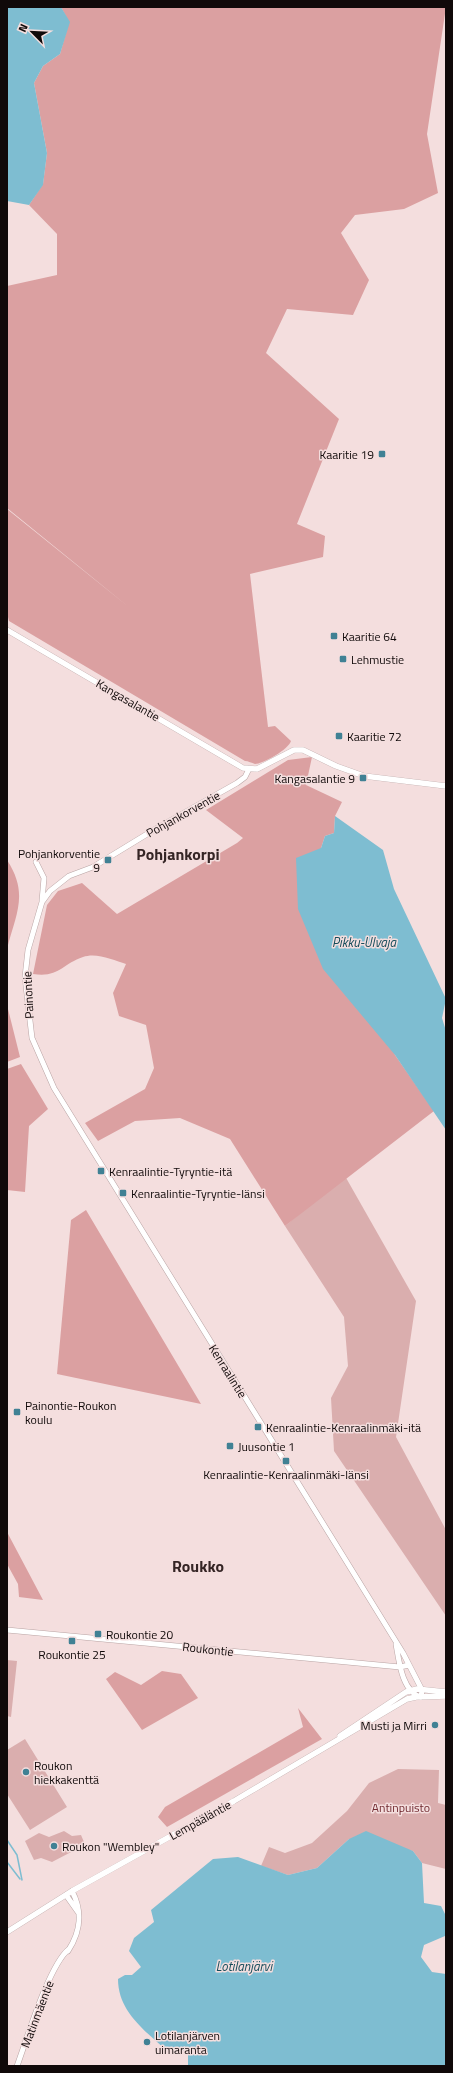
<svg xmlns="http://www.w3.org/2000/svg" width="453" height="2073" viewBox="0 0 453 2073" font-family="'Titillium Web',sans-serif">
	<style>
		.green { fill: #daaeae }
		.forest { fill: #dba0a1 }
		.water { fill: #7ebdd1 }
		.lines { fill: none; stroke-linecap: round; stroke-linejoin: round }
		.stream { stroke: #7ebdd1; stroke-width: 1.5 }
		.tertiary-casing { stroke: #b9a4a4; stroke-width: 6 }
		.secondary-casing { stroke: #b9a4a4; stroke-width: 6 }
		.tertiary { stroke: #fff; stroke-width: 5 }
		.secondary { stroke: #fff; stroke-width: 5.5 }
		.poi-dot { fill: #408194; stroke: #f4dede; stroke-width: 1.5 }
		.labels { text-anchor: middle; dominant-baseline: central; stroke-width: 3; stroke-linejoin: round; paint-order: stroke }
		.poi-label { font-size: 12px; fill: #100909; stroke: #f4dede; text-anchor: start }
		.street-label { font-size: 12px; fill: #100909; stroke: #f4dede }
		.park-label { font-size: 12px; fill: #712a30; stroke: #f4dede }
		.water-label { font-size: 13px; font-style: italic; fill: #154c5a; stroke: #f4dede }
		.district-label { font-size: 16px; font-weight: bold; fill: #352525; stroke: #f4dede }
	</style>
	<rect width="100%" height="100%" fill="#f4dede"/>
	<path class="green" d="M345,1176L416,1301L396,1437L446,1530V1616L334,1451L331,1398L348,1366L344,1317L285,1226Z
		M7,1660L17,1661L11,1717L7,1716Z
		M25,1739L67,1807L30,1830L7,1794V1750Z
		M398,1769L439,1770L438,1803L446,1805V1869L422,1863L413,1851L349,1839L317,1868L288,1875L261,1866L269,1847L285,1853L312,1843L347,1811L369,1783Z
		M64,1831L72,1836L81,1835L84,1842L75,1850L52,1862L41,1858L34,1860L25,1841L39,1833L49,1837Z"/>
	<path class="forest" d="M61,7H446L427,134L438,193L404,209L355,215L341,233L369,280L353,315L287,309L266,353L339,419L297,524L325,536L323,557L250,574L268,727L275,726L291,741C289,749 263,764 255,764C252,763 248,761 245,761L9,621L7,613V509L130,608L7,508V286L57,275V234L29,205L43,184L47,153L34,83L43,66L60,54L69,22Z
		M312,757L306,785L342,802L335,816L334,833L325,836L321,848L395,1055L434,1111L285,1226L230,1139L180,1118L135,1121L98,1141L85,1123L145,1089L154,1068L146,1025L119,1016L113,993L126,964C114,960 96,952 83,957C62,964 59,978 33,974L47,905L58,891L82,883L117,914L237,843L243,838L206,810L288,760Z
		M7,860C29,894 16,913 7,949Z
		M7,1005L20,1057L7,1062Z
		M21,1064L48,1109L29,1126L25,1192L7,1190V1069Z
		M86,1210L201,1404L57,1374L71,1220Z
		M7,1532L43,1600L19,1597L18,1584L7,1564Z
		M162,1671L181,1674L198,1698L142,1730L106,1679L115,1672L141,1685Z
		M298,1708L322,1739L167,1827L158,1817L165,1807L303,1727Z"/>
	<path class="water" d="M7,7H61L70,22L60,54L43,66L34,83L47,153L43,185L29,205L7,201Z
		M335,816L383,850L394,889L446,999L442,1018L446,1031V1130L395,1055L323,969L298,909L296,858L321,848L325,836L334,833Z
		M366,1831L413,1851L422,1863L424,1903L441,1906L446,1916L445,1936L424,1945L421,1957L432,1972L446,1974V2066H188V2051L166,2050C144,2030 118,2011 118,1979L125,1975H132L141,1967L129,1951L134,1938L154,1922L151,1910L213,1859L238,1857L288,1875L317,1868L349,1839Z"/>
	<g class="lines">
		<path class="stream" d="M7,1840L17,1855L22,1880
			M7,1862L20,1879"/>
		<defs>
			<path id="tertiary" d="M249,769L245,777L237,783L152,831L93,867L69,876L50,891L42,902L28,950L25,977L32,1038L54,1088L403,1653L422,1690L421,1697C402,1692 399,1661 396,1644
				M36,862L44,878L42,901
				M7,1630L400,1667L409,1665
				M66,1895L78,1912
				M68,1951C81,1931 83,1912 72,1891
				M17,2066C27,2039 49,1965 69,1949"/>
			<path id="secondary" d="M7,630L243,768L257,769L294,750H303L336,766L364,776L446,786
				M340,1736L406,1692L417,1689L446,1692
				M7,1932L72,1891L234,1801L407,1699L416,1697L446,1696"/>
		</defs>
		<use href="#tertiary" class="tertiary-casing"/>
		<use href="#secondary" class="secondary-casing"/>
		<use href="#tertiary" class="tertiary"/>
		<use href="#secondary" class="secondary"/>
	</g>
	<g class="poi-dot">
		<rect x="378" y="450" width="8" height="8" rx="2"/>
		<rect x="330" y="632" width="8" height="8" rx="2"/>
		<rect x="339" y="655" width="8" height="8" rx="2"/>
		<rect x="335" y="732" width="8" height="8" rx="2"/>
		<rect x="359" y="774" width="8" height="8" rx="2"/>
		<rect x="104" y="856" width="8" height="8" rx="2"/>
		<rect x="97" y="1167" width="8" height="8" rx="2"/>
		<rect x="119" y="1189" width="8" height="8" rx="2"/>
		<rect x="13" y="1408" width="8" height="8" rx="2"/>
		<rect x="254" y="1423" width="8" height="8" rx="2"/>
		<rect x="226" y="1442" width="8" height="8" rx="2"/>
		<rect x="282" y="1457" width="8" height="8" rx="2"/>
		<rect x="94" y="1630" width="8" height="8" rx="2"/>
		<rect x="68" y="1637" width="8" height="8" rx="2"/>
		<circle cx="435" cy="1725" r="4"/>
		<circle cx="26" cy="1772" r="4"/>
		<circle cx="54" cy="1846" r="4"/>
		<circle cx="147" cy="2042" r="4"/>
	</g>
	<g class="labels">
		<g class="poi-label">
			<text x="374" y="454" text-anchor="end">Kaaritie 19</text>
			<text x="342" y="636">Kaaritie 64</text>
			<text x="351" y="659">Lehmustie</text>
			<text x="347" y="736">Kaaritie 72</text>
			<text x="355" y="778" text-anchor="end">Kangasalantie 9</text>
			<text x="100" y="853" text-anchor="end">Pohjankorventie<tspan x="100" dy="14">9</tspan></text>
			<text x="109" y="1171">Kenraalintie-Tyryntie-itä</text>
			<text x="131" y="1193">Kenraalintie-Tyryntie-länsi</text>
			<text x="25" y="1405">Painontie-Roukon<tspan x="25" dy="14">koulu</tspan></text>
			<text x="266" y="1427">Kenraalintie-Kenraalinmäki-itä</text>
			<text x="238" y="1446">Juusontie 1</text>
			<text x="286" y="1474" text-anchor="middle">Kenraalintie-Kenraalinmäki-länsi</text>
			<text x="106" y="1634">Roukontie 20</text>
			<text x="72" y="1654" text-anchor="middle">Roukontie 25</text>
			<text x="427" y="1725" text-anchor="end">Musti ja Mirri</text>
			<text x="34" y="1765">Roukon<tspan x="34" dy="14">hiekkakenttä</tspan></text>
			<text x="62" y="1846">Roukon "Wembley"</text>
			<text x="155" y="2035">Lotilanjärven<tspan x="155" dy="14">uimaranta</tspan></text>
		</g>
		<g class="street-label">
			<text transform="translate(128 700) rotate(30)">Kangasalantie</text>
			<text transform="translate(183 814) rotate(-29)">Pohjankorventie</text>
			<text transform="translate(28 995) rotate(-93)">Painontie</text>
			<text transform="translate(228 1371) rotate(58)">Kenraalintie</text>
			<text transform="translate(208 1649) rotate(6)">Roukontie</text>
			<text transform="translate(200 1820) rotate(-29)">Lempääläntie</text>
			<text transform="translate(37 2014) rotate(-69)">Matinmäentie</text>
		</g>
		<g class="park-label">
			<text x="401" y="1807">Antinpuisto</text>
		</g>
		<g class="water-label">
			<text x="364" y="942">Pikku-Ulvaja</text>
			<text x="244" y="1966">Lotilanjärvi</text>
		</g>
		<g class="district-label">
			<text x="178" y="854">Pohjankorpi</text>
			<text x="198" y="1566">Roukko</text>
		</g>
	</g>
	<rect width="453" height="2073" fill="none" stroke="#100909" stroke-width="16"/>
	<g transform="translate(32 32) rotate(294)" stroke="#f4dede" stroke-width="3" paint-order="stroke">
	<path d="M0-3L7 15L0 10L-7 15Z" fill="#100909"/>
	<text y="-6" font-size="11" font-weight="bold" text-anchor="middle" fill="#100909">N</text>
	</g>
</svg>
